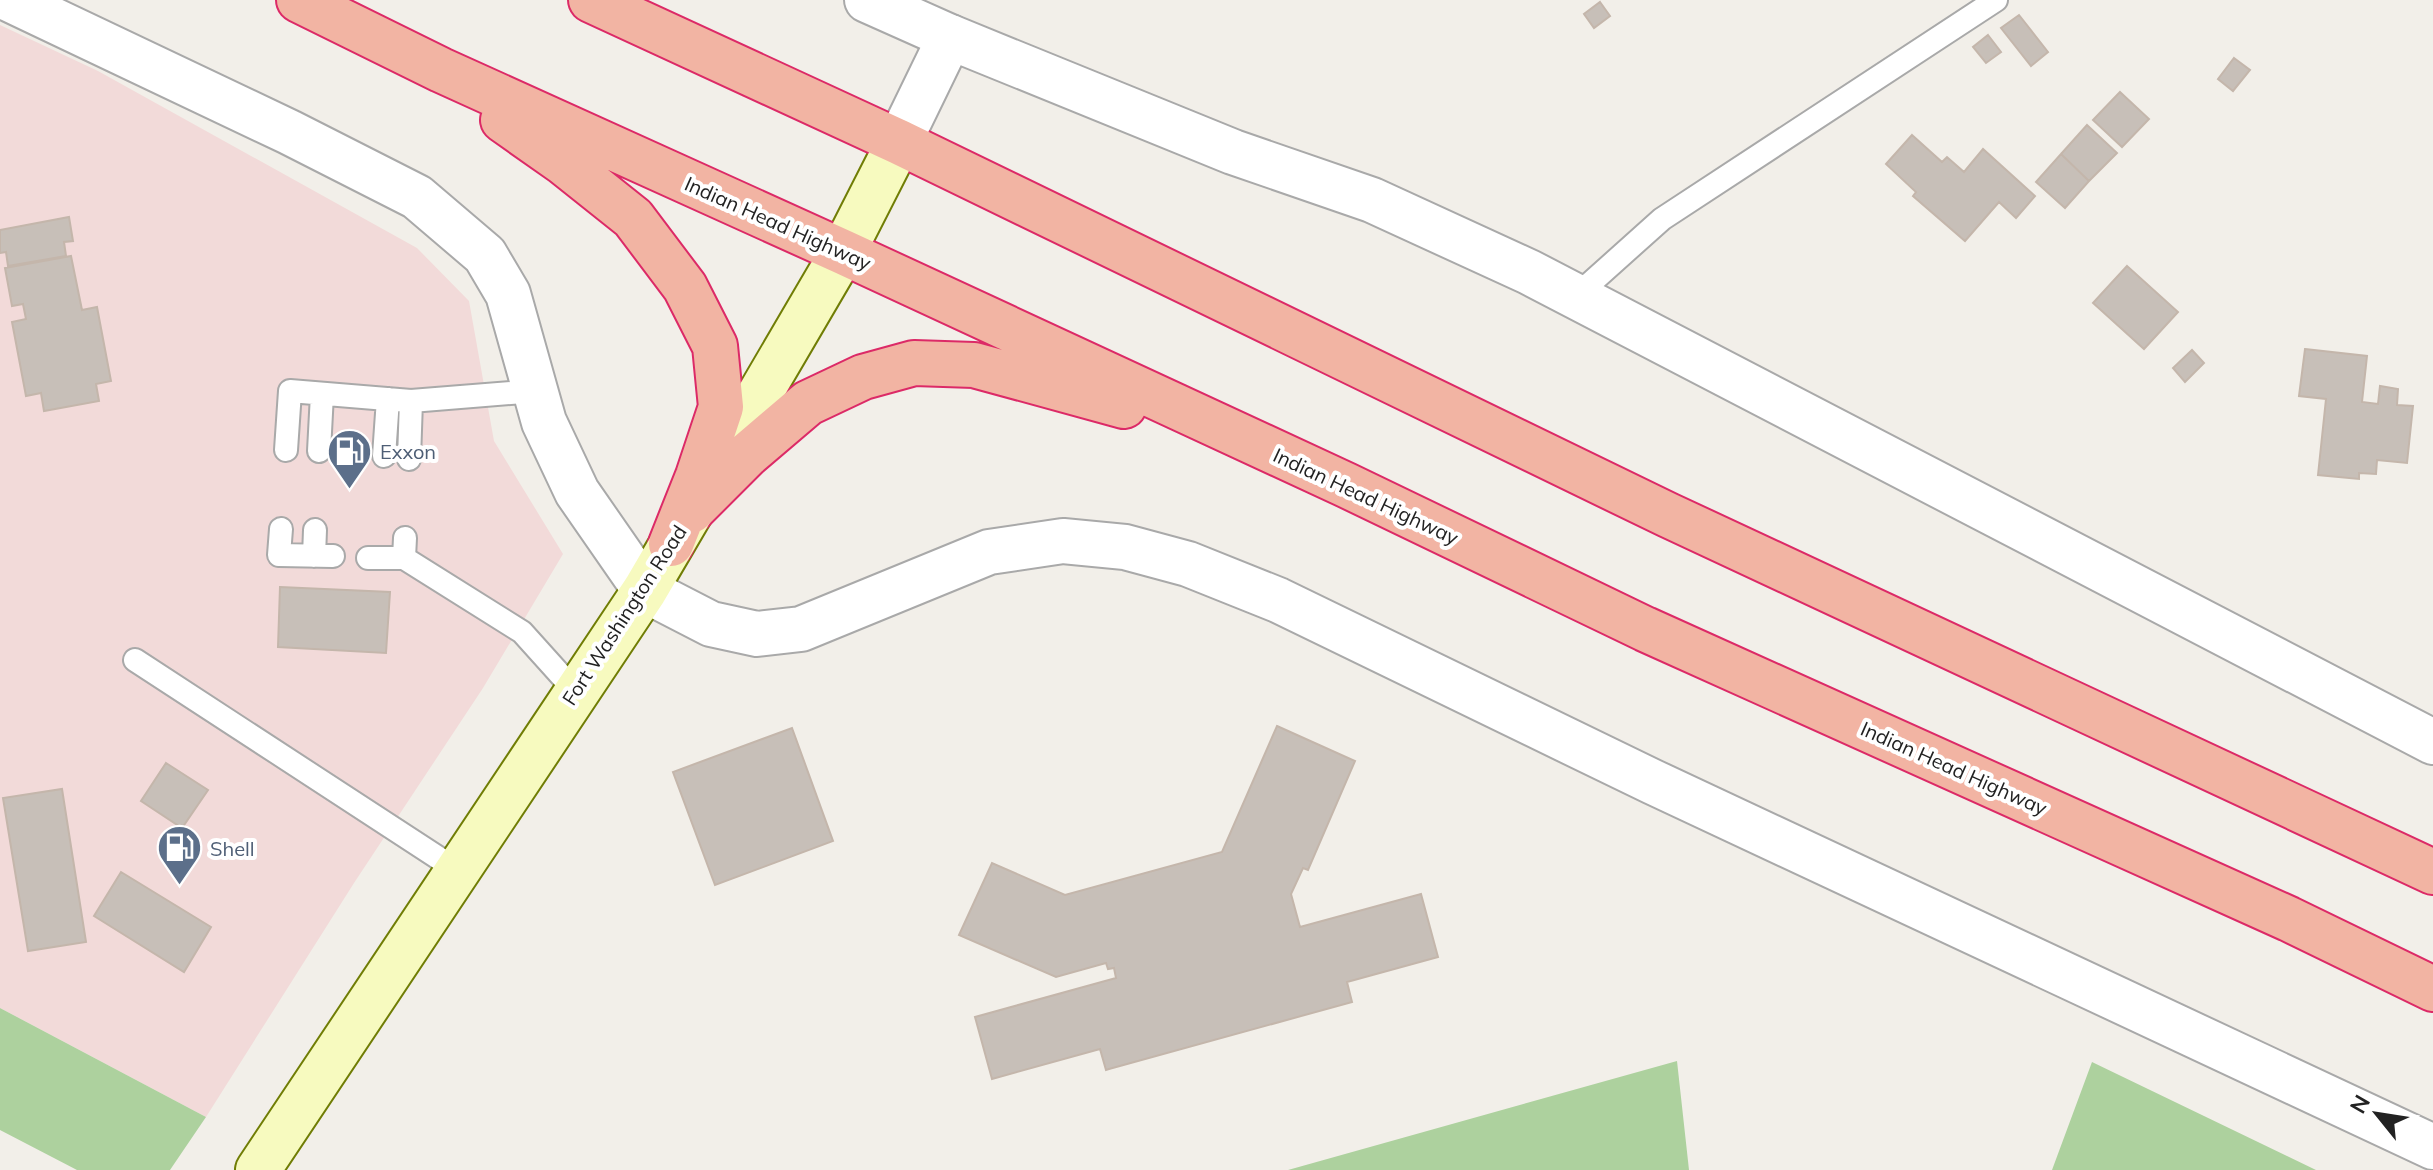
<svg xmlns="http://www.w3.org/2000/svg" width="2433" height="1170" viewBox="0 0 2433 1170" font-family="Mulish,sans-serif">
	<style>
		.commercial { fill: #f2dad9 }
		.forest { fill: #add19e }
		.building { fill: #c7bfb8; stroke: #c4b6ab; stroke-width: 2 }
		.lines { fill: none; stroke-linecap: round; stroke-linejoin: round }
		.service-casing { stroke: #a9a9a9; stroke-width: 26 }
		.minor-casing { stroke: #a9a9a9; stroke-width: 48 }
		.tertiary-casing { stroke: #a9a9a9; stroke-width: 48 }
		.secondary-casing { stroke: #707d05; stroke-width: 48 }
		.trunk-casing { stroke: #dc2a67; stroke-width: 48 }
		.service { stroke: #fff; stroke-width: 22 }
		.minor { stroke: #fff; stroke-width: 44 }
		.tertiary { stroke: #fff; stroke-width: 44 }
		.secondary { stroke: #f7fabf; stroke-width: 44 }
		.trunk { stroke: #f2b4a3; stroke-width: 44 }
		.labels { text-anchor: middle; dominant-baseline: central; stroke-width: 8; stroke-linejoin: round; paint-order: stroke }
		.street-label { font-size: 20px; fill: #222; stroke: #fff }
		.service-label { font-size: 20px; fill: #4e5e75; stroke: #fff; text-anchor: start }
	</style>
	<rect width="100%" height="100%" fill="#f2efe9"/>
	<path class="commercial" d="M0,25L98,71L417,248L469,301L494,441L563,554L483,688L354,883L206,1117L0,1008Z"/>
	<path class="forest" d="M0,1008L206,1117L170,1170H77L0,1130Z
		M1677,1061L1689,1170H1288Z
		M2092,1062L2316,1170H2052Z"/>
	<path class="building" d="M1600,2L1610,16L1594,28L1584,14Z
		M2019,15L2048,52L2031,66L2001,28Z
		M1988,35L2001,52L1986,63L1973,47Z
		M2234,58L2250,70L2233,91L2218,79Z
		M2120,92L2149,119L2122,147L2093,120Z
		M2087,125L2117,153L2089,181L2061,154Z
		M1912,135L1942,162L1947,157L1964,172L1983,149L2035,196L2016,218L1999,202L1965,241L1913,196L1916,192L1886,164Z
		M2061,154L2089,181L2065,208L2036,182Z
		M69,217L73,241L64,242L66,256L8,266L6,252L0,253V230Z
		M71,256L82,310L97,307L111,381L96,384L99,401L44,411L41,393L26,396L12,322L26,319L23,304L12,306L5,268Z
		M2127,266L2178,312L2144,349L2093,303Z
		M2305,349L2367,356L2362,402L2378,404L2380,386L2398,389L2397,405L2413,406L2407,463L2377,460L2376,474L2359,473V479L2318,475L2326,399L2299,396Z
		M2192,350L2204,363L2185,382L2173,368Z
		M280,587L390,592L386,653L278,647Z
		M1277,726L1355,761L1308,870L1303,868L1291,894L1300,927L1421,894L1438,957L1347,982L1352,1002L1109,1069L1106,1070L1100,1049L992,1079L975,1017L1116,978L1114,968L1108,969L1106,963L1056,977L959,935L992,863L1065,895L1222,852Z
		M792,728L833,841L715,885L673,772Z
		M166,763L208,790L182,828L141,801Z
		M62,789L86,942L28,951L3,798Z
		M121,872L211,927L184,972L94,916Z"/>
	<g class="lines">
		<defs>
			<path id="service" d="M1576,296L1662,219L1996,0
				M286,450L290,391L411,401
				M319,451L322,394
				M384,456L388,399
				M409,459L411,401L536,391
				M281,529L279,555L333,556
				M314,556L315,530
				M368,558H404L522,632L576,692
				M404,558L405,538
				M135,660L457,870"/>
			<path id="minor" d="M11,0L289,132L417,197L485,255L508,294L544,422L577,492L645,590L711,624L757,634L801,629L989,552L1063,541L1125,547L1188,564L1278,600L1653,782L2433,1147
				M867,0L950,37"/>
			<path id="tertiary" d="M899,142L950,37L1233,152L1372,200L1529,272L2433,742"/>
			<path id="secondary" d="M258,1170L645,590L843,252L899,142"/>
			<path id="trunk" d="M299,0L441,70L843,252L1346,485L1645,629L2289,919L2433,989
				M591,0L899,142L1668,515L2433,872
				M503,120L564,163L633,218L685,287L715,346L721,407L698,476L671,544
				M691,511L747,455L808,403L863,377L914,363L974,365L1124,406"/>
		</defs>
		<use href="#service" class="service-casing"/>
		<use href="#minor" class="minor-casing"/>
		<use href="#tertiary" class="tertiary-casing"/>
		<use href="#secondary" class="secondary-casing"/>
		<use href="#trunk" class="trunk-casing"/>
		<use href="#service" class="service"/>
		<use href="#minor" class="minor"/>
		<use href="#tertiary" class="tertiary"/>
		<use href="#secondary" class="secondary"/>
		<use href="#trunk" class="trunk"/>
	</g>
	<defs>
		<symbol id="fuel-pin" viewBox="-11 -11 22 30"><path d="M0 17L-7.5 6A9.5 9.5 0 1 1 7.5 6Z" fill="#5c6f8a" stroke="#fff"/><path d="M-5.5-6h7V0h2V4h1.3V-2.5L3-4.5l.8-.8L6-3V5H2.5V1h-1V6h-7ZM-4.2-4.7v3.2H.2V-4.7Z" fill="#fff"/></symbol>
	</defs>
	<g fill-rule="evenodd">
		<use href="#fuel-pin" x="324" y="426" width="51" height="69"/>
		<use href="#fuel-pin" x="154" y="822" width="51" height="69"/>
	</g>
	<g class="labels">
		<g class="street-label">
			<text transform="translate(778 223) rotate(24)">Indian Head Highway</text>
			<text transform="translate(1366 496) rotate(25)">Indian Head Highway</text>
			<text transform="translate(624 615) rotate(-57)">Fort Washington Road</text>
			<text transform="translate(1954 768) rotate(24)">Indian Head Highway</text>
		</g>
		<g class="service-label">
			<text x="380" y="451">Exxon</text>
			<text x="210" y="848">Shell</text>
		</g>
	</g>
	<g transform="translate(2377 1114) rotate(300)" stroke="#ffffff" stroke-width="6" paint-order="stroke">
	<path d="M0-6L14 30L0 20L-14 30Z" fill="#222222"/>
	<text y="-12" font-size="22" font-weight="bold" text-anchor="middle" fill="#222222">N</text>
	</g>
</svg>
